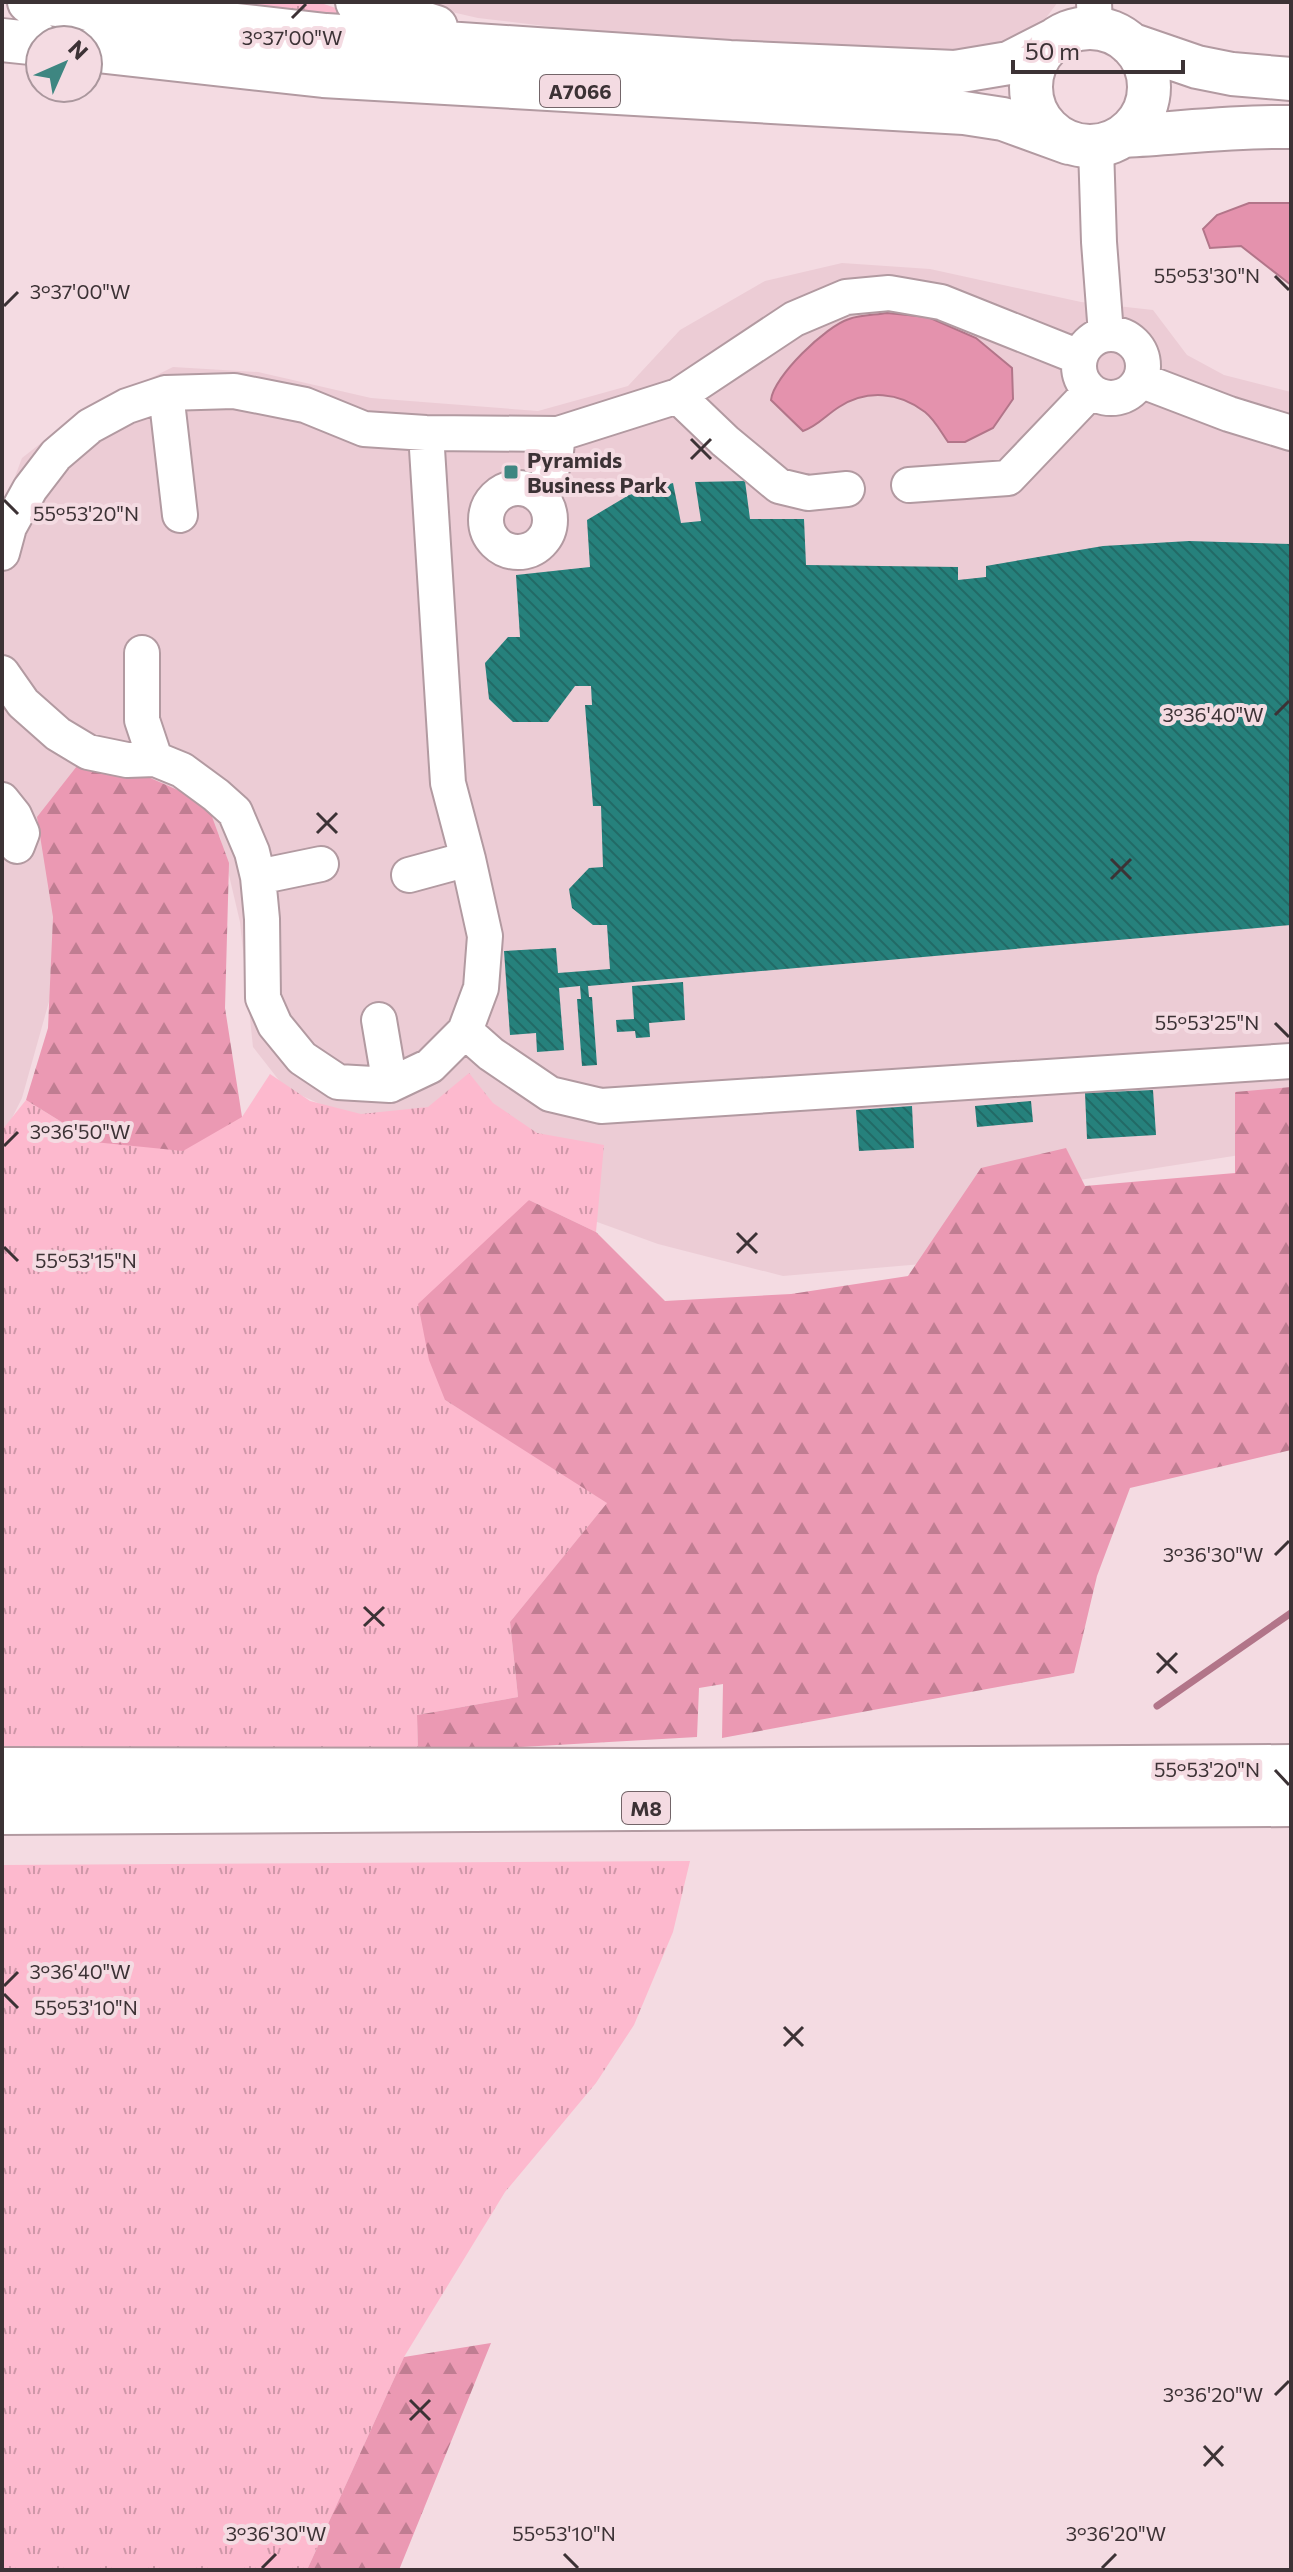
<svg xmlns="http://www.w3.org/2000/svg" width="1293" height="2572" viewBox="0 0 1293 2572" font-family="Commissioner,sans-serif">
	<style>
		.built { fill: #ecccd5 }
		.grass { fill: url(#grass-tufts) }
		.forest { fill: url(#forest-firs) }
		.water { fill: #e492ad; stroke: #b27589; stroke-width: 2 }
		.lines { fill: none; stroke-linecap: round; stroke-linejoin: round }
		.stream { stroke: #b27589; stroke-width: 7 }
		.building { fill: url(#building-back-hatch) }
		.minor-casing { stroke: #b29aa1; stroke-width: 38 }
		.major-casing { stroke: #b29aa1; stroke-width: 46 }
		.highway-casing { stroke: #b29aa1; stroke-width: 48 }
		.minor { stroke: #fff; stroke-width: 34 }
		.major { stroke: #fff; stroke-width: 42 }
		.highway { stroke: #fff; stroke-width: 44 }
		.ticks { fill: none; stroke: #3c3235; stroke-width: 3 }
		.poi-dot { fill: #3e8681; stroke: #f4dbe2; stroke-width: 3 }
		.labels { text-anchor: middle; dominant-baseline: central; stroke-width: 8; stroke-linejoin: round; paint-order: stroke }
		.shield { fill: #f4dbe2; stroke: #736569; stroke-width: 2 }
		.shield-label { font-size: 20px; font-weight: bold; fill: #3c3235 }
		.poi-label { font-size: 22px; font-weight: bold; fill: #3c3235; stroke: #f4dbe2; text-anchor: start }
		.ticks-label { font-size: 20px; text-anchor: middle; fill: #3c3235; stroke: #f4dbe2; stroke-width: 8; stroke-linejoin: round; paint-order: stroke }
	</style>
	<defs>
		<pattern id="grass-tufts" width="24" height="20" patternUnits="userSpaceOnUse" patternTransform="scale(2)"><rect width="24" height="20" fill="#fdb9ce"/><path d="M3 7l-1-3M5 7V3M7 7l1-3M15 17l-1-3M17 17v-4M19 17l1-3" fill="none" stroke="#ce97a8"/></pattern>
		<pattern id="forest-firs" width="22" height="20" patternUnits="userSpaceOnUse" patternTransform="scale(2)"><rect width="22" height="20" fill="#eb99b3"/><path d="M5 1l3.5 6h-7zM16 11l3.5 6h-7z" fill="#c07d92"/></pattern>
		<pattern id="building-back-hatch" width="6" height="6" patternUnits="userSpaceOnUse" patternTransform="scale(2)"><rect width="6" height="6" fill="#26817c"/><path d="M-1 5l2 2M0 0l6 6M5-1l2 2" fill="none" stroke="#226a66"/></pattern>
	</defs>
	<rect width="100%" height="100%" fill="#f4dbe2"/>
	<path class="built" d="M408,2H1058L1039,27L989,54L844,49L586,31L478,18Z
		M842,263L930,269L1081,302L1153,310L1187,355L1224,375L1291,392V1147L1073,1181L945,1262L783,1276L658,1244L451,1169L357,1121L285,1088L253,1047L240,922L220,837L193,807L57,973L22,1098L2,1138V511L22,458L78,414L173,367L258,372L371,398L538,411L628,386L680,330L765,281Z"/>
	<path class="grass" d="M158,2H318L380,23Z
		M469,1073L493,1103L537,1133L604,1145L596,1232L529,1200L445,1400L608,1502L510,1622L518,1697L417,1715L418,1753L2,1747V1130L26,1100L94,1142L242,1117L270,1074L310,1101L361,1114L428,1107Z
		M690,1861L673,1932L634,2025L596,2083L505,2192L404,2357L307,2570H2V1865Z"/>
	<path class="forest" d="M77,766L139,773L207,803L229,863L225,1008L242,1117L183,1151L94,1142L26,1100L48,1028L53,917L37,817Z
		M1291,1087V1450L1130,1488L1097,1576L1074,1673L722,1738L723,1684L699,1688L697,1737L418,1753L417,1715L518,1697L510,1622L607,1503L445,1400L429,1360L418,1304L529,1200L596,1232L665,1301L791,1294L908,1276L981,1168L1066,1148L1085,1186L1235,1173V1092Z
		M491,2343L399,2570H307L404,2357Z"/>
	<path class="water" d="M1249,203H1291V285L1241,246L1210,248L1203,229L1217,215Z
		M887,313L928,317L976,338L1012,368L1013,399L993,428L965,442H948C941,432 935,420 925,412C899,392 867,389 839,407C826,415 818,426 803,431L771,400C773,377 826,326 849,319C860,315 875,315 887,313Z"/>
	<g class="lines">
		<path class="stream" d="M1157,1706L1291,1613"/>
	</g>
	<path class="building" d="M745,481L750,519H804L806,565L958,567V580L986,577V566L1103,546L1189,541L1291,544V925L588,986L589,997H592L597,1065L582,1066L577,999H581L580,986L559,988L564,1050L537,1052L536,1033L510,1035L504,951L556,948L558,973L610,969L607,925H593L572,908L569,889L589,868L603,867L601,806H593L585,705H592L591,686H575L548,722H513L489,699L485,663L508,637H520L516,575L590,567L587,520L629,495L673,483L681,523L701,521L695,482Z
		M683,982L685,1020L649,1023L650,1037L636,1038L635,1031L617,1032L616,1020L634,1019L632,986Z
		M1153,1090L1156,1135L1087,1139L1085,1093Z
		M1031,1101L1033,1122L977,1127L975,1106Z
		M912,1106L914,1148L859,1151L856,1110Z"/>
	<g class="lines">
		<defs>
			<path id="minor" d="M1094,2L1095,28
				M1096,147L1099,242L1106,334
				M1079 366a32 32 0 1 1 64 0a32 32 0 1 1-64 0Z
				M1140,380L1229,414L1291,433
				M166,393L180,515
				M678,396L725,441L779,486L808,493L847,489
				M909,485L1008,478L1090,392
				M486 520a32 32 0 1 1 64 0a32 32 0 1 1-64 0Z
				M541,497L555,460L558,434
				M2,553L9,527L30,489L56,455L90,426L127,406L166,393L234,391L305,405L364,429L426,433L558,434L678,396L794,319L846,297L889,293L941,302L1079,357
				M142,653V720L155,759
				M2,673L23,703L58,734L88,752L127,760L155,759L182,770L216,795L235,812L252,852L258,877L262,919L263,998L275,1025L302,1058L338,1082L390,1085L430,1066L465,1031L481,988L485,936L468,859L448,783L426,433
				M2,800L14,815L22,833L17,846
				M409,875L468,859
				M258,877L321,864
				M379,1020L390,1085
				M465,1031L491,1054L550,1094L601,1106L1291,1061"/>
			<path id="major" d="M29,2L326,35L730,62L955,72L1009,63L1058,38
				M357,2L436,27
				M1031 87a59 59 0 1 1 118 0a59 59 0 1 1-118 0Z
				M2,40L40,44
				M1130,44L1197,67L1232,74L1291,79
				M88,50L323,76L964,113L1003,119L1069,143
				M1125,136C1180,133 1235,126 1291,127"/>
			<path id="highway" d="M2,1770L643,1771L1291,1767
				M2,1812L1291,1804"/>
		</defs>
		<use href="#minor" class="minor-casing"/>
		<use href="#major" class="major-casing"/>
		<use href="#highway" class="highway-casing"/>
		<use href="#minor" class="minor"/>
		<use href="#major" class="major"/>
		<use href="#highway" class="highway"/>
	</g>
	<path class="ticks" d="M292,18L306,4M1275,276L1289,290M4,306L18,292M691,439L711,459M691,459L711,439M4,500L18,514M1275,715L1289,701M317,813L337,833M317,833L337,813M1111,859L1131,879M1111,879L1131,859M1275,1023L1289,1037M4,1146L18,1132M737,1233L757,1253M4,1247L18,1261M737,1253L757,1233M1275,1555L1289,1541M364,1607L384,1626M364,1626L384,1607M1157,1653L1177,1673M1157,1673L1177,1653M1275,1770L1289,1785M4,1986L18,1972M4,1994L18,2008M784,2027L803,2046M784,2046L803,2027M1275,2395L1289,2381M410,2400L430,2420M410,2420L430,2400M1204,2446L1223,2466M1204,2466L1223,2446M564,2554L578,2568M262,2568L276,2554M1102,2568L1116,2554"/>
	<rect class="poi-dot" x="503" y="464" width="16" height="16" rx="4"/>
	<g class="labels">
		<g class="shield">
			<rect x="540" y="75" width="80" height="32" rx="6"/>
			<rect x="622" y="1792" width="48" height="32" rx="6"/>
		</g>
		<g class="shield-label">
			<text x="580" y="91">A7066</text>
			<text x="646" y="1808">M8</text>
		</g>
		<g class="poi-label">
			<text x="527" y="459">Pyramids<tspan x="527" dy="25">Business Park</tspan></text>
		</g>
	</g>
	<g class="ticks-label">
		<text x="292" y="45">3°37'00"W</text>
		<text x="1207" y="283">55°53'30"N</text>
		<text x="80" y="299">3°37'00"W</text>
		<text x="86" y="521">55°53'20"N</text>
		<text x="1213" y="722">3°36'40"W</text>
		<text x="1207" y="1030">55°53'25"N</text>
		<text x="80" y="1139">3°36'50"W</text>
		<text x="86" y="1268">55°53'15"N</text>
		<text x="1213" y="1562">3°36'30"W</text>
		<text x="1207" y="1777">55°53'20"N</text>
		<text x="80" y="1979">3°36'40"W</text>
		<text x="86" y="2015">55°53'10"N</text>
		<text x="1213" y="2402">3°36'20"W</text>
		<text x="276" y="2541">3°36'30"W</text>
		<text x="564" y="2541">55°53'10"N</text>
		<text x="1116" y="2541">3°36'20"W</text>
	</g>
	<rect width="1293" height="2572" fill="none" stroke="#3c3235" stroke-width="8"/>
	<g transform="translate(64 64) rotate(45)"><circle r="38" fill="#f4dbe2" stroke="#aa979d" stroke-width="2"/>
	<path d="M0-6L14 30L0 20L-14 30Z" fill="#3e8681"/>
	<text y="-12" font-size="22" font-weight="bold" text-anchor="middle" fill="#3c3235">N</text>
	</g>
	<path d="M1013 60v12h170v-12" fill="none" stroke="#3c3235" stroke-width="4"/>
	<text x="1025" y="60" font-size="24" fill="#3c3235" stroke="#f4dbe2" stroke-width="6" paint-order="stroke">50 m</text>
</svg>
